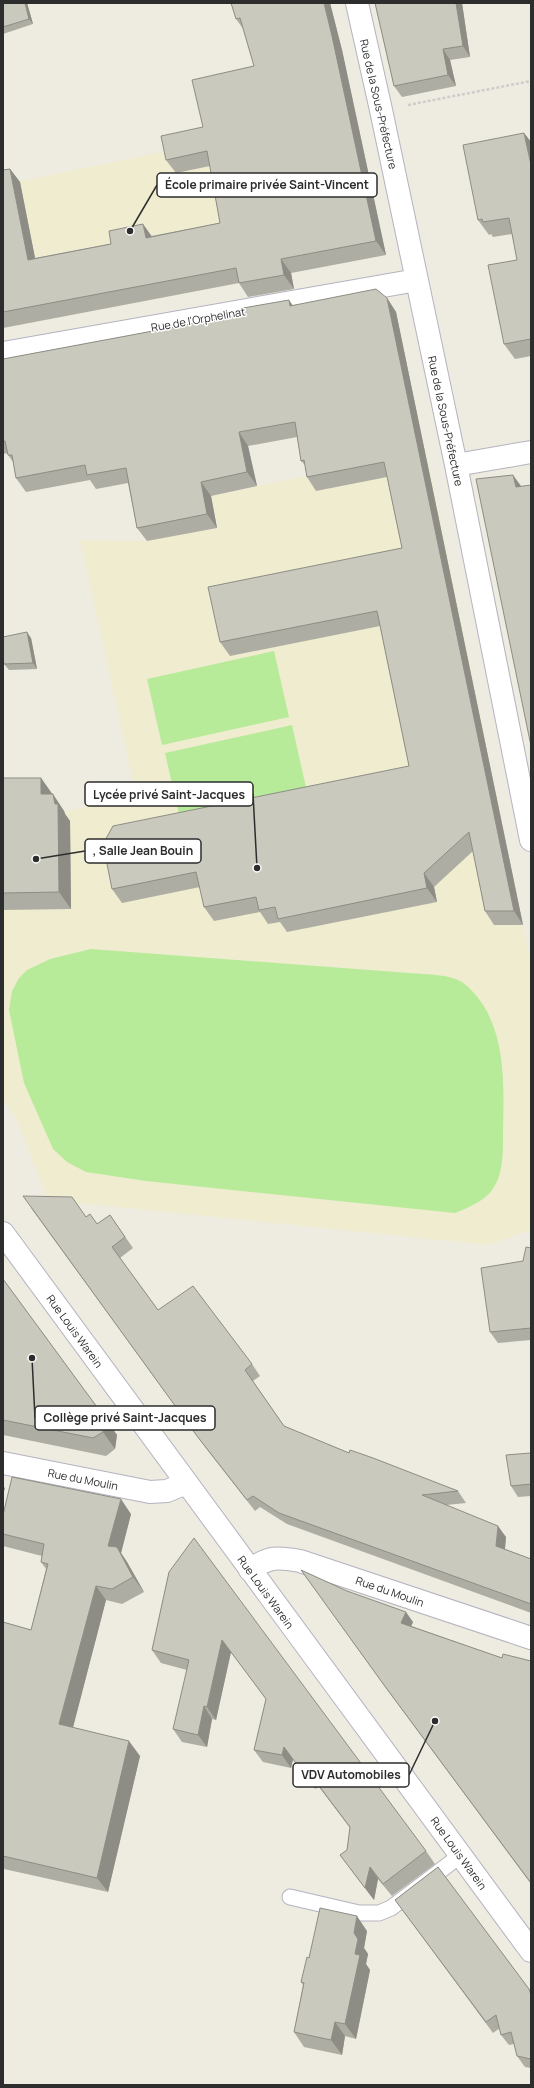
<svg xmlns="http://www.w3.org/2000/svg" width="534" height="2088" viewBox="0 0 534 2088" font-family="Manrope,sans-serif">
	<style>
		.education { fill: #efecd0 }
		.pitch { fill: #b7eb9a }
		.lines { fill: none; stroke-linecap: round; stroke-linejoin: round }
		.service-casing { stroke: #b4b3c0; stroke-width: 17 }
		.minor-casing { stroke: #b4b3c0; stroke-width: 24 }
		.secondary-casing { stroke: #b4b3c0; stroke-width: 24 }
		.path { stroke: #cdcdcd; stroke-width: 2.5; stroke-dasharray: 3 2; stroke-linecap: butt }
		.service { stroke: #fff; stroke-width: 15 }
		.minor { stroke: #fff; stroke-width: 22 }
		.secondary { stroke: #fff; stroke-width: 22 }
		.wall { fill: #aeada3 }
		.shaded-wall { fill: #8d8d85 }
		.building { fill: #cac9be; stroke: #8d8d85 }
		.labels { text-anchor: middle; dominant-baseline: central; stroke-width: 3; stroke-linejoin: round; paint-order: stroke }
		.street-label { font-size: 11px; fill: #2d2d2d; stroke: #fff }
		.leader { fill: none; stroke: #2d2d2d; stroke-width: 1.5 }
		.callout-dot { fill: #2d2d2d; stroke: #fff; stroke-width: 1.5 }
		.callout { fill: #fff; stroke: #2d2d2d; stroke-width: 1.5 }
		.callout-label { font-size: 12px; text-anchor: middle; font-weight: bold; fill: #2d2d2d }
	</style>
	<rect width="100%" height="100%" fill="#eeebe0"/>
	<path class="education" d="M219,140L267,278L3,328V185Z
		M426,451L531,964V1230L488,1245L48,1200L16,1118L3,1099V795L53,811H69L136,795L80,540L147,541L135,482L96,489L94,472L229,492Z"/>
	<path class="pitch" d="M274,651L289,717L162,745L147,679Z
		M292,725L307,792L180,819L165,753Z
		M91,949L409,973C427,975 454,973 467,986C507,1022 504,1082 503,1131C503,1149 504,1171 494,1187C486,1201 469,1207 455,1213L146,1181L86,1172L67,1162L53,1149L24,1083L9,1010L12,991L19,978L27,970L50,959Z"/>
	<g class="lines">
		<defs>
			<path id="service" d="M290,1897L359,1913H379L391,1908L461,1855"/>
			<path id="minor" d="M357,3L381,110L456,465L531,840
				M3,353L417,280
				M456,465L531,452
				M3,1463L150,1492L167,1491L186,1483
				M250,1570C269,1556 278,1557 300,1561L531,1638"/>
			<path id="secondary" d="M3,1233L531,1951"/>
		</defs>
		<use href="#service" class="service-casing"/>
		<use href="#minor" class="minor-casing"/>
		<use href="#secondary" class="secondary-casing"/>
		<path class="path" d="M408,105L531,81"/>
		<use href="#service" class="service"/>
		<use href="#minor" class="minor"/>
		<use href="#secondary" class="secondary"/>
	</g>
	<path class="wall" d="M3,3H27L33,24L3,34Z
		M231,3H330L342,50L386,255L291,273L294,289L248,297L239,283L3,328V170L10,169L20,182L35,258L220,223L210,166L176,173L166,160L203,127L254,66L244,30L236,19Z
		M375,3H462L470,57L450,60L456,86L402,97L394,86Z
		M524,133L531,142V356L515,359L504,344L517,260L512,234L493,237L491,234L489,235L478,220Z
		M387,298L396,312L523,925H494L485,911L473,851L434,887L437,902L287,932L280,922L268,924L260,912L214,921L204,907L200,887L122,903L112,889L409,766L380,626L230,656L220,642L402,548L387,477L316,491L307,477L305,465L301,461L297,437L248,446L257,486L211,496L217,528L147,541L137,528L128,483L96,489L90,480L26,492L16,478L13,462L8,455V453L3,454V359L293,305Z
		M31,638L37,669L9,670L4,664Z
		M3,778H41L64,811L65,814L70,821L71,909L3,910Z
		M31,1208L86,1217L97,1224L110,1215L133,1248L120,1258L158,1310L252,1364L260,1376L253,1381L284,1426L349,1453L458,1491L466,1503L446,1505L506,1537L505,1549L531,1559V1613L287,1524L260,1507L255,1511L205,1447Z
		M531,1248V1340L498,1343L490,1332L523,1261Z
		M3,1279L117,1435L115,1449L106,1456L3,1435Z
		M531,1453V1496L518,1497L511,1486Z
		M131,1514L121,1553L127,1562L144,1592L122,1604L106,1600L73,1727L140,1756L108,1892L4,1869L3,1871V1622L31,1630L46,1569L41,1562L42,1556L3,1546V1515Z
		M301,1570L413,1622L411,1626L502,1658L531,1661V1884L391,1695Z
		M169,1572L426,1851L435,1864L392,1896L378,1879L374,1900L349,1867L340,1855L347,1850L350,1828L319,1787L315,1789L293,1759L291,1768L263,1762L254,1750L266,1699L231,1652L216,1720L212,1719L207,1747L182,1742L173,1729L187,1670L161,1663L152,1650Z
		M438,1867L531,1992V2068L525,2067L517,2056L514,2044L509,2045L501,2035L500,2028L493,2033L395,1900Z
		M367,1931L364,1948L368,1954L366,1964L370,1970L356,2039L345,2036L342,2055L304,2047L294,2032L303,1985L301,1982L309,1958Z"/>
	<path class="shaded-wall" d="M25,3H27L33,24L29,19Z
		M324,3H330L342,50L386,255L376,241Z
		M456,3H462L470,57L463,46Z
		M443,49L450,60L456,86L448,75Z
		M524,133L531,142V165Z
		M10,169L20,182L38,273L28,260Z
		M143,224L153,238H146Z
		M281,259L291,273L294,289L284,275Z
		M387,298L396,312L523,925L514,911Z
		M289,300L299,314L290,306Z
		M239,432L248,446L257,486L247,472Z
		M513,475L521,486L523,499L516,487Z
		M201,482L211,496L217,528L207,514Z
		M27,632L31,638L37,669L33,663Z
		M41,778L53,795L41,794Z
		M53,794L64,811L65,814L70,821L71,909L59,892L55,804Z
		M424,873L434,887L437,902L427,888Z
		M105,1418L117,1435L115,1449L103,1432Z
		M3,1486L5,1488L3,1495Z
		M121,1499L131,1514L121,1553L127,1562L144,1592L133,1577L108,1546Z
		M498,1526L506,1537L504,1558L496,1546Z
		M96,1586L106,1600L70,1739L59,1724Z
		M406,1612L413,1622L408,1633L401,1623Z
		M222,1640L231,1652L216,1720L207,1707Z
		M204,1706L212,1719L207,1747L198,1735Z
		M129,1741L140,1756L108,1892L97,1878Z
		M284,1747L293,1759L291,1768L282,1755Z
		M370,1867L378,1879L374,1900L365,1888Z
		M357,1916L367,1931L364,1948L368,1954L366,1964L370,1970L356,2039L345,2024L355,1954L354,1933Z
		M335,2022L345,2036L342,2055L331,2040Z"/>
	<path class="building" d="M3,3H25L29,19L3,27Z
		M231,3H324L332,36L376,241L281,259L284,275L239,283L236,268L3,312V170L10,169L28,260L111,244L109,231L143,224L146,238L220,223L207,151L166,160L161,136L203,127L192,80L254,66L240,18L236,19Z
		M375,3H456L463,46L443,49L448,75L394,86Z
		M524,133L531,165V339L504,344L488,265L517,260L509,218L483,222L482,219L478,220L463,145Z
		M376,289L387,298L514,911H485L469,832L424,873L427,888L278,919L275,907L259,910L256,897L204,907L196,872L112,889L103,844L113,826L409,766L377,611L220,642L208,587L402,548L384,462L307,477L304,460L301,461L295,422L239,432L247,472L201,482L207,514L137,528L126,468L87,475L85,465L16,478L12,455H8L5,441H3V359L244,314L243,308L289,300L290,306Z
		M513,475L516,487L531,485V746L476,479Z
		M27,632L33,663L4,664L3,658V637Z
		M3,778H41V794H53L55,804H58L59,892L3,893Z
		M23,1196L72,1197L86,1217L90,1214L97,1224L110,1215L125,1237L112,1247L158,1310L193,1286L252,1364L245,1370L284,1426L349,1453L350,1450L373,1458L458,1491L422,1495L498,1526L496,1546L531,1559V1604L279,1513L253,1496L247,1500L197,1436Z
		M526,1247L531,1248V1328L490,1332L481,1268L523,1261Z
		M3,1279L105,1418L103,1432L93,1438L3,1420Z
		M531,1453V1484L511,1486L506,1455Z
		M12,1477L121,1499L108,1546L117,1547L133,1577L112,1589L96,1586L59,1724L129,1741L97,1878L3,1856V1622L31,1630L48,1564L41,1562L44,1544L3,1534V1515Z
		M194,1538L426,1851L383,1884L370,1867L365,1888L340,1855L347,1850L350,1827L310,1774L306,1777L284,1747L282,1755L254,1750L266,1699L222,1640L207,1707L204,1706L198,1735L173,1729L189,1660L152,1650L169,1572Z
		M301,1570L347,1591L406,1612L401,1623L502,1658L503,1654L531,1661V1883L384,1685Z
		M438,1867L529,1989L531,1995V2059L517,2056L511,2032L501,2035L496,2015L486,2022L395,1900Z
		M320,1908L357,1916L354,1933L358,1939L355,1954L360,1955L345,2024L335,2022L331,2040L294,2032L304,1983L301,1982L307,1957L309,1958Z"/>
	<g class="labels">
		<g class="street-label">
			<text transform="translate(379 104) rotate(77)">Rue de la Sous-Préfecture</text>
			<text transform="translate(198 319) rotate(-10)">Rue de l'Orphelinat</text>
			<text transform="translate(446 421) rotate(78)">Rue de la Sous-Préfecture</text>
			<text transform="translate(75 1331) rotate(54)">Rue Louis Warein</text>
			<text transform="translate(83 1479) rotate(11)">Rue du Moulin</text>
			<text transform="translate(390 1591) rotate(19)">Rue du Moulin</text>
			<text transform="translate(266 1592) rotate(54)">Rue Louis Warein</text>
			<text transform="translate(459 1853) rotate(54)">Rue Louis Warein</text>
		</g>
	</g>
	<path class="leader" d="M130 231L157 185M257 868L253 794M36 859L85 851M32 1358L35 1418M435 1721L409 1775"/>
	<g class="callout-dot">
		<circle cx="130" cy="231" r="4"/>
		<circle cx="257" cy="868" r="4"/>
		<circle cx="36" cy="859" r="4"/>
		<circle cx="32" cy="1358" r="4"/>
		<circle cx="435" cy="1721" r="4"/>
	</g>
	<g class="callout">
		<rect x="157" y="173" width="220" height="24" rx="4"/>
		<rect x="85" y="782" width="168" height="24" rx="4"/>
		<rect x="85" y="839" width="116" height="24" rx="4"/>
		<rect x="35" y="1406" width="180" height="24" rx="4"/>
		<rect x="293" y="1763" width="116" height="24" rx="4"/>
	</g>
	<g class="callout-label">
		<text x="267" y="189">École primaire privée Saint-Vincent</text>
		<text x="169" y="799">Lycée privé Saint-Jacques</text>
		<text x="143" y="855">, Salle Jean Bouin</text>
		<text x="125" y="1422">Collège privé Saint-Jacques</text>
		<text x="351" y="1779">VDV Automobiles</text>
	</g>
	<rect width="534" height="2088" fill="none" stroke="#2d2d2d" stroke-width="8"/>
</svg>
